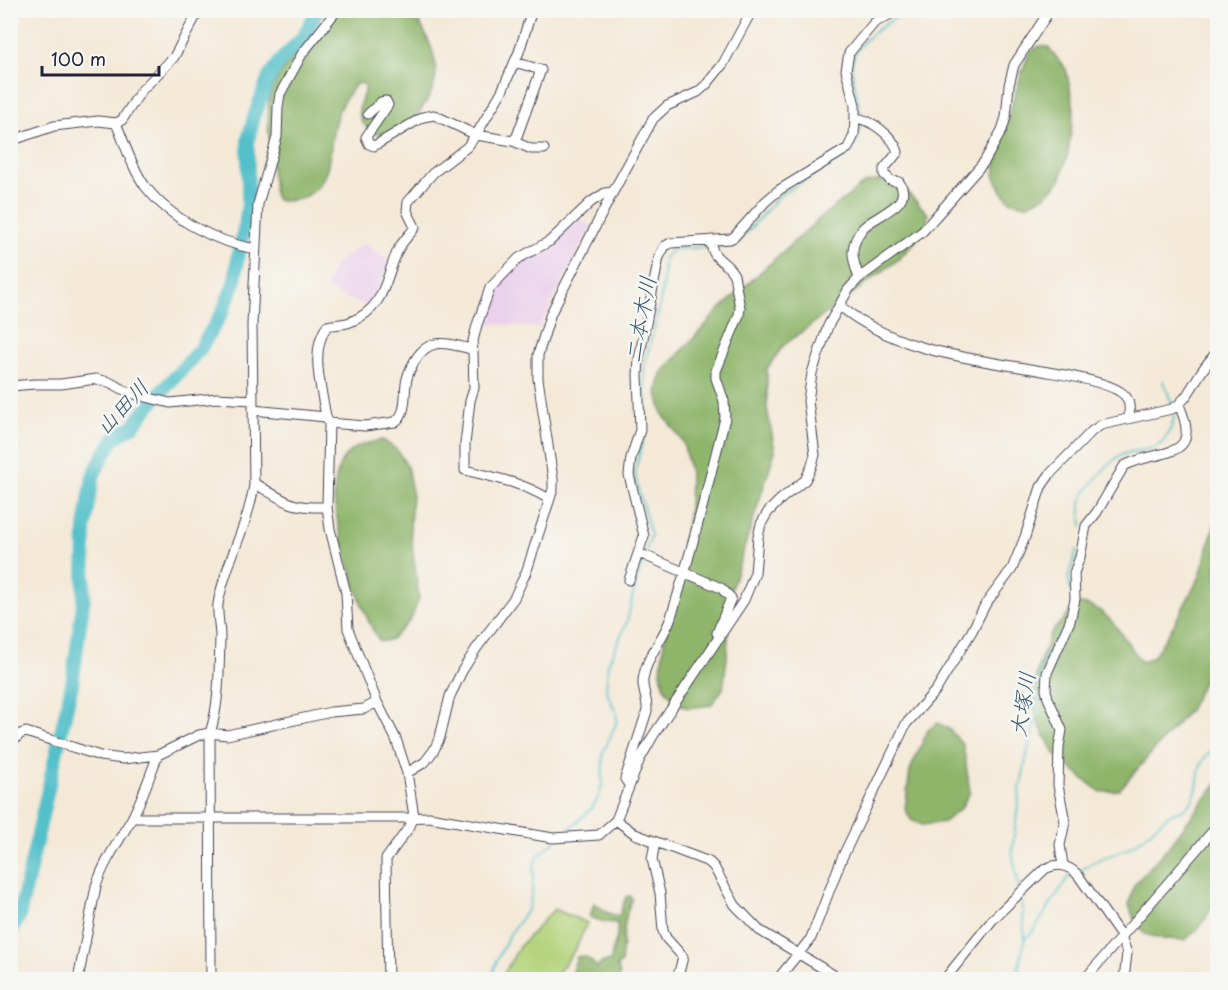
<svg xmlns="http://www.w3.org/2000/svg" width="1228" height="990" viewBox="0 0 1228 990" font-family="'Playpen Sans','Klee One',sans-serif">
	<style>
		.built { fill: #ebd1eb }
		.green { fill: #b3d37b; stroke: #6a7a5b; stroke-width: 1.5 }
		.forest { fill: #8eb56b; stroke: #586c53; stroke-width: 1.5 }
		.lines { fill: none; stroke-linecap: round; stroke-linejoin: round }
		.stream { stroke: #52c0ca; stroke-width: 2 }
		.river { stroke: #52c0ca; stroke-width: 14 }
		.minor-casing { stroke: #424052; stroke-width: 11 }
		.minor { stroke: #fff; stroke-width: 9 }
		.labels { text-anchor: middle; dominant-baseline: central; stroke-width: 5; stroke-linejoin: round; paint-order: stroke }
		.water-label { font-size: 22px; font-style: italic; fill: #33596d; stroke: #f6f6f2 }
	</style>
	<rect width="100%" height="100%" fill="#f6f6f2"/>
	<filter id="ink" filterUnits="userSpaceOnUse"><feTurbulence type="fractalNoise" baseFrequency=".0167" numOctaves="2"/><feDisplacementMap in="SourceGraphic" scale="12" xChannelSelector="R" yChannelSelector="G"/><feConvolveMatrix kernelMatrix="1 2 1 2 8 2 1 2 1" color-interpolation-filters="sRGB"/></filter>
	<filter id="wash" filterUnits="userSpaceOnUse"><feTurbulence type="fractalNoise" baseFrequency=".008" numOctaves="4" result="noise"/><feDisplacementMap in="SourceGraphic" scale="24" xChannelSelector="R" yChannelSelector="G"/><feGaussianBlur stdDeviation="1.35" result="paint"/><feColorMatrix in="noise" values="0 0 0 0 0 0 0 0 0 0 0 0 0 0 0 0 0 1.4 0 .05"/><feComposite in="paint" operator="in"/></filter>
	<g filter="url(#wash)">
		<rect width="100%" height="100%" fill="#f4e9d7"/>
		<path class="built" d="M579,219L591,226L539,328L481,322L490,294L500,282L512,273L519,262Z
			M363,244L391,261L369,307L325,289L336,262L342,259Z"/>
		<path class="green" d="M554,909L587,923L576,948L555,977L557,979H501L519,947Z"/>
		<path class="forest" d="M335,11H412C424,29 437,53 436,75C434,100 399,148 372,131C365,127 360,121 359,113C358,105 364,94 366,86L364,84L357,83C347,94 338,108 335,123C328,149 333,180 308,195C297,201 288,202 277,200L274,194C272,169 264,112 271,91C280,65 317,32 335,11Z
			M1039,46L1048,47L1066,69L1074,109L1068,153L1060,181L1045,196L1026,205L1010,201L1002,191L994,175L1004,130L1022,72L1029,53Z
			M889,178L900,184L928,214L927,229L899,259L783,346L767,369V408L775,451L730,593L727,658L723,689L711,705L688,708L677,703L664,688L661,671L664,639L679,572L689,510L690,473L683,442L662,413L657,393L661,374L720,309L821,217L865,183Z
			M383,440L397,450L407,466L412,492L410,528L419,599L411,619L392,639L381,642C364,625 333,519 334,494C335,485 338,466 343,459C354,445 367,443 383,440Z
			M1217,516V655L1189,710L1119,790L1101,792L1083,779L1055,754L1041,729L1032,704L1037,671L1050,634L1078,604C1108,603 1125,642 1142,662L1153,657L1172,628L1200,576Z
			M938,723L949,729L963,745L970,792L961,808L944,822L922,825L911,820L905,809L910,770L928,730Z
			M1217,783V899L1200,927L1185,940L1164,939L1145,934L1135,922L1129,905L1134,885L1169,846Z
			M630,896L632,899C622,920 624,940 621,963L617,966L620,974L617,979H569L577,957C587,954 590,961 597,967L603,962L611,961C612,943 619,943 617,923L604,922L590,917L594,903L608,913L619,916L626,897Z"/>
		<g class="lines">
			<path class="stream" d="M861,116L851,66C857,37 885,26 907,10
				M714,246L731,245L738,242L780,195L845,157C857,147 859,137 861,121
				M1163,381L1172,404
				M1082,527C1082,518 1079,508 1082,499C1087,488 1108,463 1118,457C1138,445 1157,458 1169,432C1172,426 1174,421 1174,414
				M646,552L651,535L636,482L635,471L645,432L644,367L659,310L663,282L664,258L674,249L708,247
				M1071,590L1068,577L1077,550
				M564,834L592,808L598,798L602,785L603,753L617,721L616,713L606,689L608,664L627,622L636,581L644,557
				M1080,871C1086,867 1093,862 1100,859C1113,854 1121,853 1133,845C1148,836 1156,825 1169,815C1175,811 1183,811 1189,805C1206,785 1188,764 1218,746
				M1019,889L1012,851L1020,790L1029,745L1039,709L1040,689L1039,678L1044,661L1060,633
				M1025,938L1032,933L1067,879L1071,876
				M491,980L497,960L508,937L528,909L532,893L534,865L538,856L555,841
				M1016,980L1025,938L1021,897"/>
			<path class="river" d="M10,932L19,917L72,684L84,596L85,528L93,476L103,456L116,437L133,426L147,408L200,349L223,311L235,281L238,254L245,226L248,204V140L254,117L269,77L282,59L302,38L318,10"/>
		</g>
	</g>
	<g filter="url(#ink)">
		<g class="lines">
			<defs>
				<path id="minor" d="M368,114L381,102L386,101L388,105L366,137L369,144L374,146L423,117L434,115L476,135L513,141L517,136L541,70L515,62
					M855,118C871,119 894,137 898,152L884,169V174L890,180L899,182C915,205 875,215 863,228C858,234 854,242 853,250C852,259 856,269 859,278
					M116,123C125,144 132,168 145,186C170,219 216,242 255,249
					M10,141L54,126L98,121L116,123L122,120L141,91L174,57L199,10
					M513,141L531,149H544
					M840,306C897,353 977,359 1048,372C1066,375 1103,381 1119,391C1130,397 1130,406 1129,418
					M471,349L473,352L474,388L470,401L465,444V470C494,477 523,483 549,499
					M10,386L35,384H61L96,379L109,382L130,393L170,403L217,398L253,400
					M253,410L326,417
					M329,423L365,426L395,422C407,413 404,398 406,384C407,375 410,369 414,362C429,336 446,343 471,349L477,325L490,288L519,258L550,241L591,202L605,193L613,192
					M254,485L259,486C288,503 292,508 327,507
					M639,553L721,588L731,598L717,633L720,638
					M629,580L644,536L629,475L631,458L640,430L638,374L639,359L659,257L665,246L671,243L730,239L734,237L765,202L779,190L848,148L854,135L855,118V105L846,70L849,53L874,23L898,10
					M10,744L20,734L26,732L100,756L123,759L158,755L199,735L210,733L227,735L331,712L364,709L377,702
					M407,773L425,762L434,750L440,737L450,696L462,671L476,649L514,598L527,570L553,489V479L538,379V355L551,313L613,192L653,119L667,106L698,92L707,84L723,64L752,10
					M629,785L625,779L647,711C648,700 642,690 643,680C646,656 664,639 671,617C692,552 708,484 725,418L724,401L716,378V371L739,315L740,308L734,275C726,259 711,261 711,240
					M132,818H402L429,817L553,838L599,835L616,820L640,759L653,736L744,600L755,573L758,537L761,524L768,512L781,499L805,480L811,468L815,455L808,401L812,373L828,326L848,290L859,278L922,232L984,162L1002,130L1006,117L1009,85L1014,65L1050,10
					M616,820L635,834L709,862L714,867L735,905L759,930L842,980
					M655,843L652,859L660,893L663,931L666,938L683,957L677,980
					M1063,865L1060,845L1065,822L1058,785L1059,747L1062,730L1048,698L1046,690L1047,673L1070,621L1075,599L1074,573L1080,557L1086,526L1097,512L1124,466C1155,448 1205,463 1179,405
					M78,980L96,886C104,862 118,842 131,820C142,800 149,777 158,755
					M211,980L210,733C220,703 219,668 220,637C220,626 217,615 218,604C225,563 248,527 254,485L252,325L258,204L277,137L278,107L280,94L302,54L337,10
					M388,980L386,859L410,826L414,816L407,773L396,739L377,702L348,629L346,593L330,529L327,507L329,423L326,417C322,390 309,351 327,326C335,324 342,325 350,322C386,308 384,280 398,250C402,241 410,235 415,227L407,211L408,202L433,173L467,147L476,135L502,91L519,52L532,10
					M777,980L811,938L842,858L906,724L936,690L972,631L985,605L1012,569L1025,537L1041,487L1050,474L1092,431L1101,425L1172,409C1186,401 1191,388 1200,374C1205,366 1212,358 1218,350
					M944,980L994,918L1045,869C1058,863 1067,864 1078,875L1121,936L1127,953L1124,980
					M1084,980L1218,825"/>
			</defs>
			<use href="#minor" class="minor-casing"/>
			<use href="#minor" class="minor"/>
		</g>
	</g>
	<g class="labels">
		<g class="water-label">
			<text transform="translate(639 319) rotate(-80)">二本木川</text>
			<text transform="translate(121 406) rotate(-47)">山田川</text>
			<text transform="translate(1021 704) rotate(-81)">大塚川</text>
		</g>
	</g>
	<rect width="1228" height="990" fill="none" stroke="#f6f6f2" stroke-width="36"/>
	<path d="M42 66v9h117v-9" fill="none" stroke="#22223b" stroke-width="3"/>
	<text x="51" y="66" font-size="18" fill="#22223b" stroke="#f6f6f2" stroke-width="4.5" paint-order="stroke">100 m</text>
</svg>
